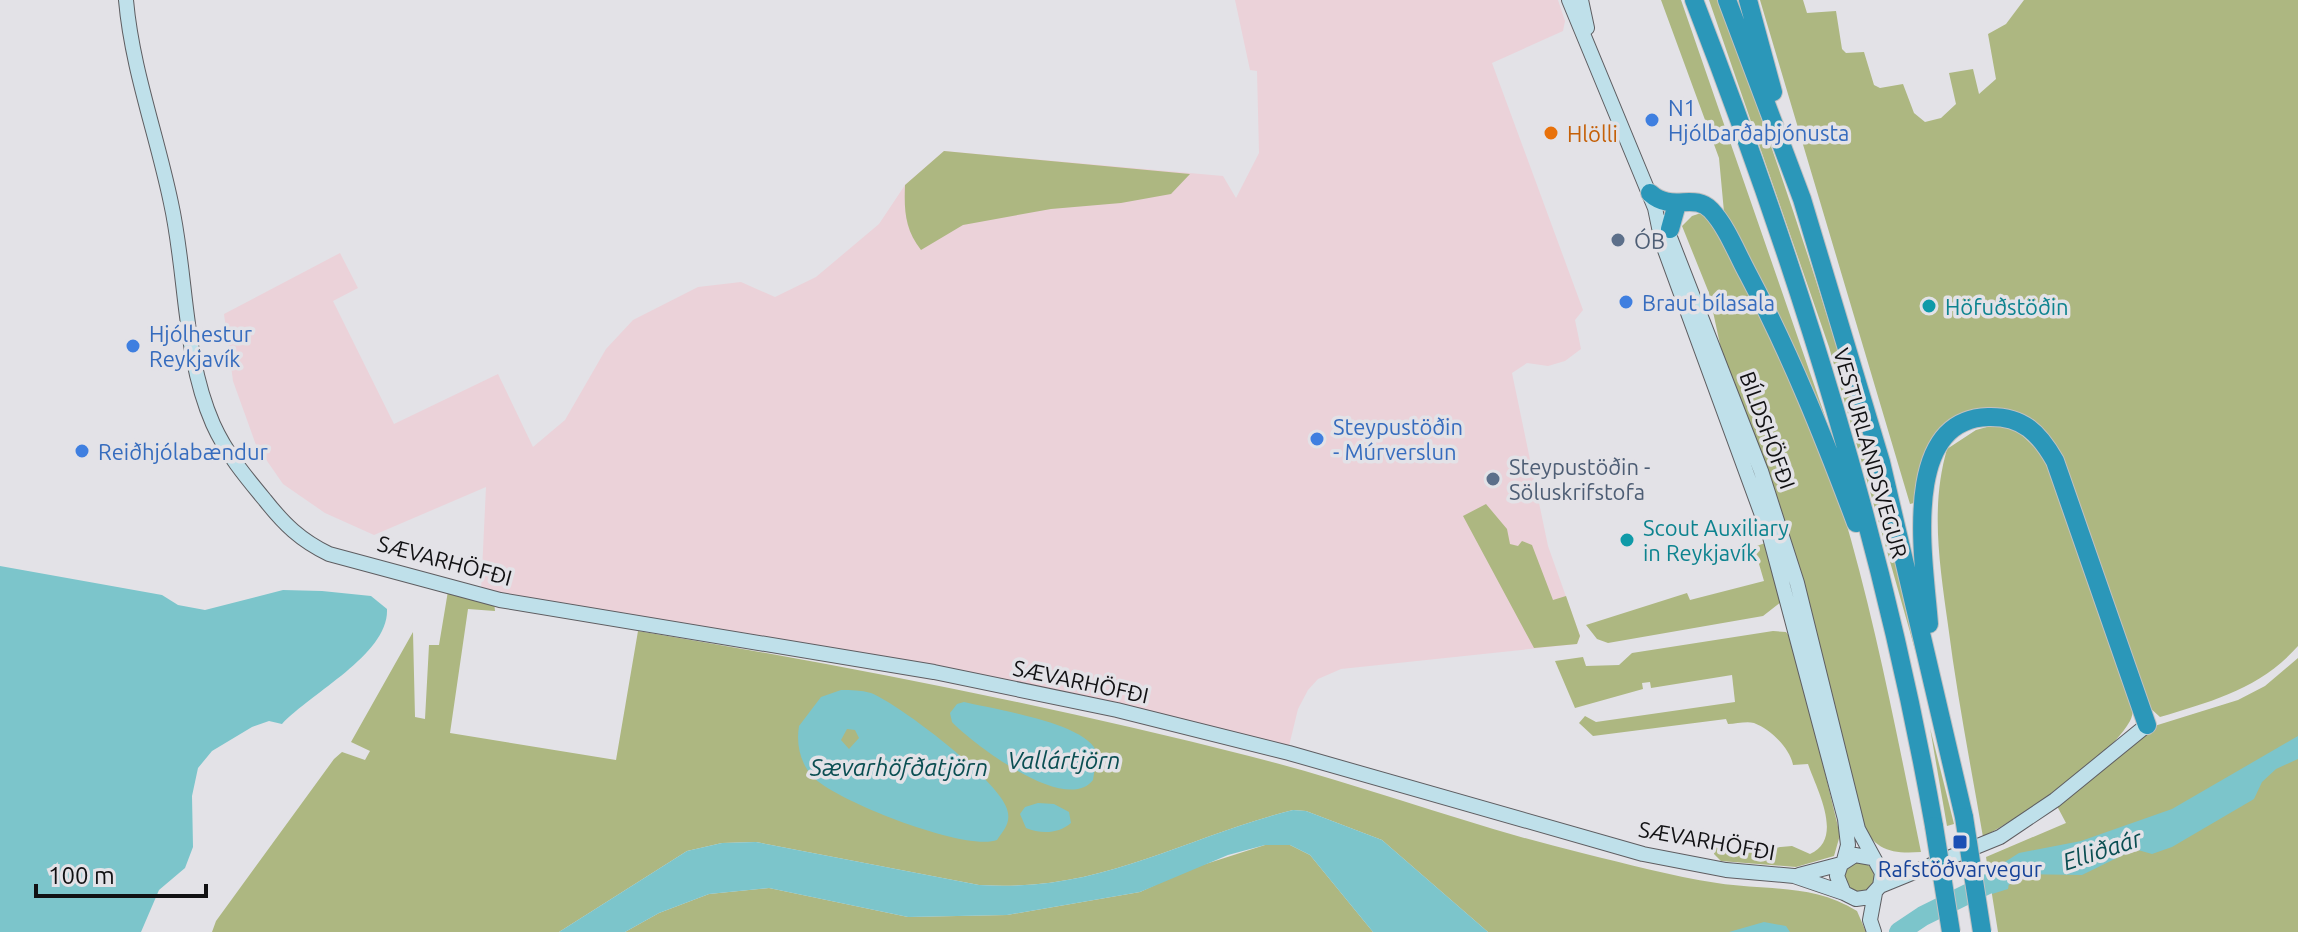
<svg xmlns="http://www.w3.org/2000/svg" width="2298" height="932" viewBox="0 0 2298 932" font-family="Ubuntu,sans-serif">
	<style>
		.industrial { fill: #ebd2d9 }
		.green { fill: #adb781 }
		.water { fill: #7cc5cb; fill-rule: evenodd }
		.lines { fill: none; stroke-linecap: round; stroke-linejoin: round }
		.river { stroke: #7cc5cb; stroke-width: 20 }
		.secondary-casing { stroke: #5e5d61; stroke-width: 16 }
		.highway-casing { stroke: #c1c1c2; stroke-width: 20 }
		.secondary { stroke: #bfe0ea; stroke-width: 14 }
		.highway { stroke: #2b97b9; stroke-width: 18 }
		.highway-bridge-casing { stroke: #c1c1c2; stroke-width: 20; stroke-linecap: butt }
		.highway-bridge { stroke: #2b97b9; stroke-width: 18 }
		.shop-dot { fill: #3f7fe0; stroke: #e3e2e7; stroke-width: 3 }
		.food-dot { fill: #e8710a; stroke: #e3e2e7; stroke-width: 3 }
		.service-dot { fill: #5c6f8a; stroke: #e3e2e7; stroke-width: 3 }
		.culture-dot { fill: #0f9aa8; stroke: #e3e2e7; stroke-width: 3 }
		.transit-dot { fill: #1a4fb4; stroke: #e3e2e7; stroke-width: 3 }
		.labels { text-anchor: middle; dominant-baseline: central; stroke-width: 7; stroke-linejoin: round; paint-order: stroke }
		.shop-label { font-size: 22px; fill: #366cbe; stroke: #e3e2e7; text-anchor: start }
		.food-label { font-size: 22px; fill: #c56008; stroke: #e3e2e7; text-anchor: start }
		.service-label { font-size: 22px; fill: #4e5e75; stroke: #e3e2e7; text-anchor: start }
		.culture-label { font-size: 22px; fill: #0d838f; stroke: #e3e2e7; text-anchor: start }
		.street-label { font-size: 22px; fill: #111113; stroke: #e3e2e7 }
		.transit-label { font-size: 22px; fill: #164399; stroke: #e3e2e7 }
		.water-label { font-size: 24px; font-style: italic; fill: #0a4e52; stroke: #e3e2e7 }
	</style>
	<rect width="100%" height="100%" fill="#e3e2e7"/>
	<path class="industrial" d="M1235,0H1558L1565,21L1563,31L1492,63L1583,310L1575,320L1581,349L1565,361L1548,366L1527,363L1512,373L1548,546L1580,636L1577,644L1341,669L1318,679L1308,690L1298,709L1288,750L1078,699L481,592L486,487L374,535L325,513L283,484L256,445L233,381L224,314L340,253L358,288L333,301L394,424L498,374L533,447L565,420L606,349L633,320L698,287L741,282L775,297L816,277L879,224L905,185L944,151L1223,176L1236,198L1259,153L1257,71L1250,70Z"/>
	<path class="green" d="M1661,0H1681L1826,419L1747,252L1724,212L1719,158Z
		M1709,0H1719L1724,14C1799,220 1865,421 1915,635L1916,653L1829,347Z
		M1760,0H1803L1807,13L1836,11L1842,49L1846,53L1864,52L1874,85L1880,88L1903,84L1914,113L1925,122L1941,118L1956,104L1949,73L1973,69L1979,94L1996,79L1988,34L2006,24L2024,0H2298V646C2260,689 2212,701 2160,717L2149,707L2109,591L2024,416C1999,406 1981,408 1957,418L1918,502L1910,504Z
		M944,151L1190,174L1171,194L1121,203L1051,209L963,225L921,250C905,229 904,211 905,185Z
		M1701,213L1713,225C1740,274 1773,323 1795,375C1859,530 1887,688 1921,852C1892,854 1874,851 1862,822L1783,519L1721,349L1709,293L1682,226L1692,216Z
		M1994,425L2014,428L2051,462L2134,696C2133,704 2134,714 2130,721C2108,760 2024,814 1983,837C1971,767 1957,696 1948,625C1940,566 1930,508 1947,449L1976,430Z
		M1486,504L1507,529L1510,544L1518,546L1522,541L1532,545L1553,600L1566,596L1580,636L1577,644L1534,648L1463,516Z
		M1768,542L1781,602L1763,616L1608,643L1597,639L1586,625L1687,593L1690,600L1764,581L1754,547Z
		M448,591L494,601L495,611L468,609L450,733L616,760L638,631C843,665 1048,705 1249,756C1361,784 1469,826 1582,853C1627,864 1671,876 1717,883C1767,891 1812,883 1857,911L1866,932H1488L1382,840L1306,811L1293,810C1181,838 1101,893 979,885L756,842L722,843L687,851L559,932H212L216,921L334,759L342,752L365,760L370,751L351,742L413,632L415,717L425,719L429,645H439Z
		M1773,631L1786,632L1793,641L1840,835L1834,856L1796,867L1721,861L1714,854L1715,847L1728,852L1792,846L1810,854C1845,839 1816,788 1808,764L1793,765C1790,748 1770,729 1754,723C1746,721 1736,724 1728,724L1726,719L1593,736L1579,723L1585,716L1596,722L1735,702L1732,675L1651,688L1650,682L1642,683L1643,689L1575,708L1555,661L1583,657L1586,666L1619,665L1632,653Z
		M2298,658V932H1998L1986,857L2066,823L2057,806L2148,728L2238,700L2265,686Z
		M1930,728L1954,824L1947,826Z
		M1265,845H1290L1310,855L1373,932H625L659,913L709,894L769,888L908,917L1007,915L1140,892L1190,869Z
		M1844 877a15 15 0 1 1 30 0a15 15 0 1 1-30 0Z"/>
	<path class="water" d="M0,566L162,595L178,605L205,610L283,590L322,591L371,596L387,609C389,654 312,692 282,724L269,721L252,727L212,751L198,768L192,796L193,847L185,868L159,890L141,932H0Z
		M841,690C851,690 861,690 871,693C899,704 1005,784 1008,813C1010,824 1003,831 997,840C966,852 836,801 813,777C800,763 796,744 799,726L821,697ZM847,729L855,730L859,738L849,749L841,740Z
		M964,702C992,709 1091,723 1097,754L1093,780C1067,815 974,745 952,722L950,713L957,704Z
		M2298,736V759L2276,769L2262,782L2254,799L2172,847L2152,854L2138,850L2127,853L2082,875L2021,874L2009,883L2008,889L1992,894L1989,872L2019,853L2081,841L2172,809Z
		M1038,803L1054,804L1069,812L1071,823C1058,834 1041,834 1026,828L1020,814L1025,807Z
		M1293,810L1306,811L1382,840L1488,932H1373L1310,855L1290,845H1265L1228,855L1140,892L1007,915L908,917L769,888L709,894L659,913L625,932H559L687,851L722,843L756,842L979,885C1101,893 1181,838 1293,810Z
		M1764,922L1786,926L1790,932H1729Z"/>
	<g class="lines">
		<path class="river" d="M1899,932L1923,916L2012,872"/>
		<defs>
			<path id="secondary" d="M126,0C132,69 157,135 171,203C187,275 183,356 213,424C226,453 245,476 265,500C284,524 300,540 329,554L500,600L934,672L1117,710L1289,753L1643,854L1726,870L1794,876L1844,893
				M1569,0L1655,208L1662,242L1770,537L1845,819L1848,845L1844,860
				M1581,0L1587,28
				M1664,222L1761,471L1797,583L1858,829L1882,873L1880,886L1870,897L1856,899L1844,893L1837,876L1841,864L1855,855L1872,858
				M1799,875L1841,864
				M1880,886L2000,837L2055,800L2147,725
				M1874,932L1870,920L1875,893"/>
			<path id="highway" d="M1694,0C1798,268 1884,542 1934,826
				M1727,0L1802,199L1881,462L1964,817
				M1748,0L1773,92
				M1650,193C1672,213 1694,192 1711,210C1727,227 1737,254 1748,274C1791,355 1824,438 1856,523
				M1670,229L1677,204
				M1929,624C1925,566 1898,420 1988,417C2023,416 2039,433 2055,461L2147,725"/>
		</defs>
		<use href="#secondary" class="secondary-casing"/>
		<use href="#highway" class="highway-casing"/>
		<use href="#secondary" class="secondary"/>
		<use href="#highway" class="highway"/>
		<defs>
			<path id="highway-bridge" d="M1964,817L1982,932
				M1934,826L1951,932"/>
		</defs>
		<use href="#highway-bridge" class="highway-bridge-casing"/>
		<use href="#highway-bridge" class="highway-bridge"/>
	</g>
	<g class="shop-dot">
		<circle cx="1652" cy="120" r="8"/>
		<circle cx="1626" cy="302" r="8"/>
		<circle cx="133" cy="346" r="8"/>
		<circle cx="1317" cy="439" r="8"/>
		<circle cx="82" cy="451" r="8"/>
	</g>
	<circle class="food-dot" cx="1551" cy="133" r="8"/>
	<g class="service-dot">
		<circle cx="1618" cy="240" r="8"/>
		<circle cx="1493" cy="479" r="8"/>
	</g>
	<g class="culture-dot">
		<circle cx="1929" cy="306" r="8"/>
		<circle cx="1627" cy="540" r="8"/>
	</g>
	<rect class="transit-dot" x="1952" y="834" width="16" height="16" rx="4"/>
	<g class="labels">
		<g class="shop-label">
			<text x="1668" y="107">N1<tspan x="1668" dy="25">Hjólbarðaþjónusta</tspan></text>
			<text x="1642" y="302">Braut bílasala</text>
			<text x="149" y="333">Hjólhestur<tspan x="149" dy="25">Reykjavík</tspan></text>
			<text x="1333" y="426">Steypustöðin<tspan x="1333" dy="25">- Múrverslun</tspan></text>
			<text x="98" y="451">Reiðhjólabændur</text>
		</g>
		<g class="food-label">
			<text x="1567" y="133">Hlölli</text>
		</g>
		<g class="service-label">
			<text x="1634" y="240">ÓB</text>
			<text x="1509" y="466">Steypustöðin -<tspan x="1509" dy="25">Söluskrifstofa</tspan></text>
		</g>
		<g class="culture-label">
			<text x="1945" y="306">Höfuðstöðin</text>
			<text x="1643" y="527">Scout Auxiliary<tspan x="1643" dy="25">in Reykjavík</tspan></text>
		</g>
		<g class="street-label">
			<text transform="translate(1768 430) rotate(70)">BÍLDSHÖFÐI</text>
			<text transform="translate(1871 453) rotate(74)">VESTURLANDSVEGUR</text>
			<text transform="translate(445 560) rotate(15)">SÆVARHÖFÐI</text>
			<text transform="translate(1081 681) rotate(12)">SÆVARHÖFÐI</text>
			<text transform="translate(1707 840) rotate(10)">SÆVARHÖFÐI</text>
		</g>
		<g class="transit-label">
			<text x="1960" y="868">Rafstöðvarvegur</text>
		</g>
		<g class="water-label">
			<text x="1064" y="760">Vallártjörn</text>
			<text x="899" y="767">Sævarhöfðatjörn</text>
			<text transform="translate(2102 850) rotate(-18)">Elliðaár</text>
		</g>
	</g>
	<path d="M36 884v12h170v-12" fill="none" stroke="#111113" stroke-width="4"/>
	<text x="48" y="884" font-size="24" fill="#111113" stroke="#e3e2e7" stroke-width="6" paint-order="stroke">100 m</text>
</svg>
